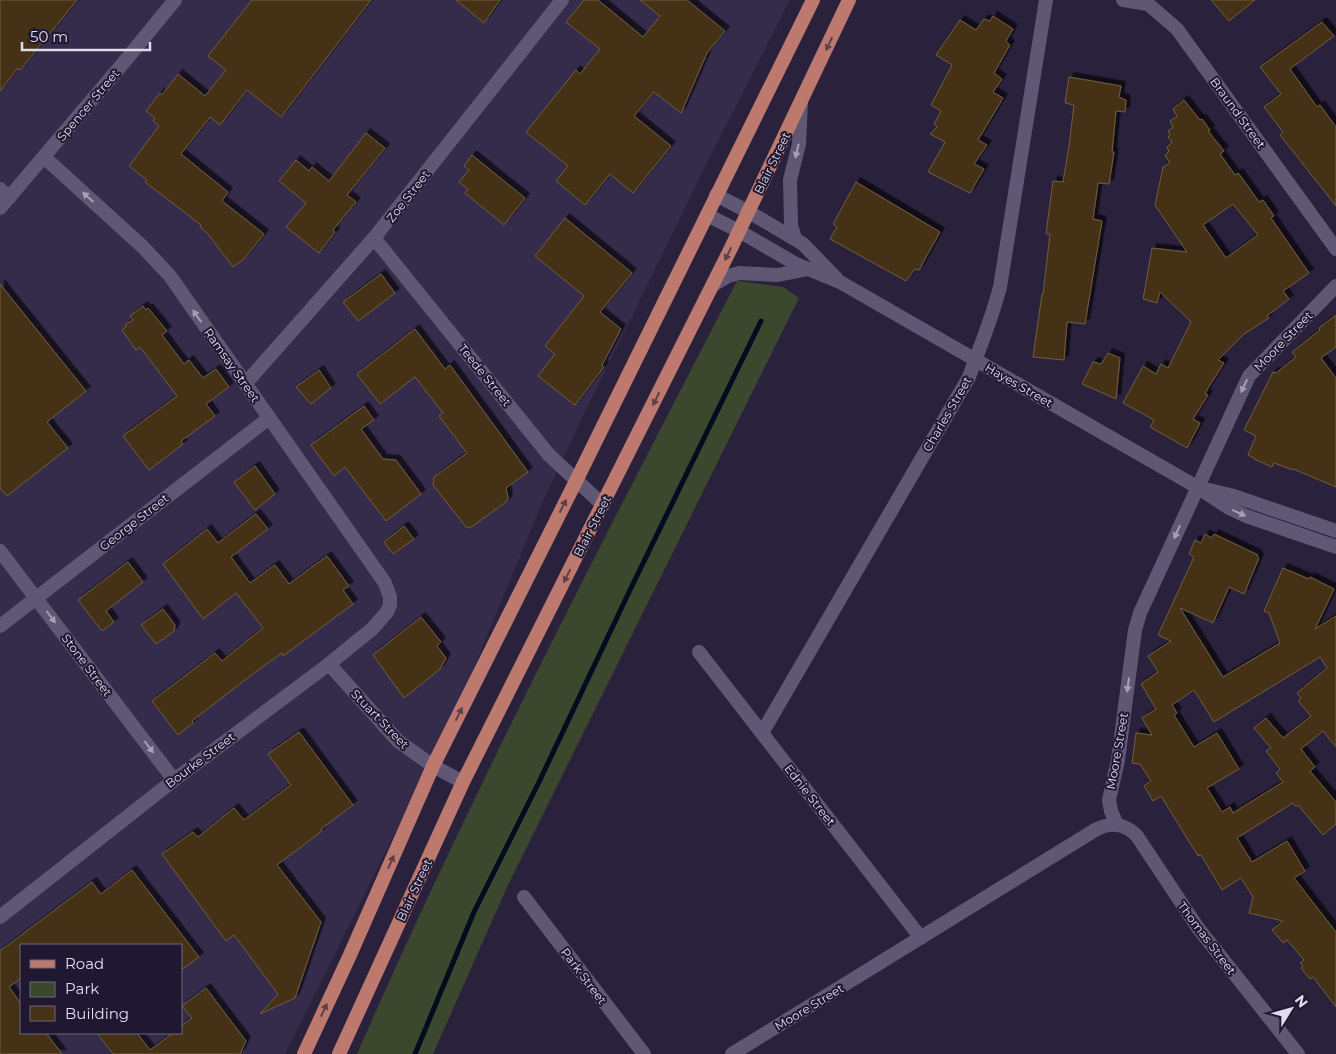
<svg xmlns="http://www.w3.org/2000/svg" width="1336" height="1054" viewBox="0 0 1336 1054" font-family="Montserrat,sans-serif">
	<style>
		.built { fill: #352b4b; fill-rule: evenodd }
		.green { fill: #3c482e }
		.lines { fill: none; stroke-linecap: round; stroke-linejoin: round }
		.stream { stroke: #000c20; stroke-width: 5 }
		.building { fill: #443317; stroke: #705d40; fill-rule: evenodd; filter: url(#shadow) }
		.minor { stroke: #605775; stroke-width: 14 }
		.tertiary { stroke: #605775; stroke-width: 14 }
		.secondary { stroke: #605775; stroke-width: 14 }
		.primary { stroke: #be796e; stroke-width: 14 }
		.oneway { fill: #5f3f49 }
		.oneway2 { fill: #a6a0b7 }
		.labels { text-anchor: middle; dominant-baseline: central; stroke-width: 4; stroke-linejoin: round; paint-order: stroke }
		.street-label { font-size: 12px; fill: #e0dbed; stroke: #201831 }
	</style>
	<defs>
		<filter id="shadow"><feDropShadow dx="4.5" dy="-4.5" stdDeviation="0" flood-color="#0009"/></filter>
	</defs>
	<rect width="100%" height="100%" fill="#2a213c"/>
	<path class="built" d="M0,0H790L705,167L575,433L540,508L455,713L285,1054H0ZM21,945H181V1033H21Z"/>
	<path class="green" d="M737,281L783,287L799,298L508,885L433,1054H357C472,791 605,536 737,281Z"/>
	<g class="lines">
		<path class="stream" d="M415,1054L474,912L539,782L630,590L761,321"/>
	</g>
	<path class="building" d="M0,0H77L20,70L18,68L0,91Z
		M252,0H371L281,117L247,90L220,125L210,117L181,154L228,192L222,201L264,234L244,259L233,267L208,234L200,227L201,225L145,182L147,180L129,166L159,126L153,121L155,118L146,111L160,93L162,95L178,74L205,96L226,70L208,56Z
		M456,0H500L484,23Z
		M584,0H598L643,37L660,16L640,0H687L725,31L707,53L681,113L654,92L634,116L671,146L633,193L610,174L585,205L556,181L568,166L526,132L576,70L580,74L600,49L566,22Z
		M1211,0H1255L1229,21Z
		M993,16L1013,29L1006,41L1010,45L994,73L1002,79L993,92L1003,98L978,140L987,145L974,164L984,169L970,193L928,172L945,142L930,134L937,127L934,124L941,111L931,105L952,65L936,55L960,20L976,30L984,19L990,21Z
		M1322,22L1334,36L1290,69L1317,107L1320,105L1336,127V206L1280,135L1283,132L1264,107L1281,94L1260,67Z
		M1069,77L1121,86L1119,97L1126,100L1125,112L1116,111L1112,152H1114L1109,184L1098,183L1093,219L1102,221L1085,324L1067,322L1064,360L1033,357L1042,294H1043L1050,234H1046L1053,181L1063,182L1069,146L1074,105L1065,103Z
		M1184,100L1200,120L1202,119L1210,130L1208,131L1224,151L1220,154L1235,175L1238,173L1242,178L1259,202L1263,200L1274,216L1271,218L1309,273L1283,291L1289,299L1267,316L1269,318L1244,334L1218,360L1224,363L1208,388L1205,394L1208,395L1193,419L1200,423L1187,448L1150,427L1154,420L1123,403L1143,366L1156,374L1161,364L1168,368L1191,322L1160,292L1157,303L1143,299L1152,248L1187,252L1155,205L1163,167L1170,163L1165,155L1169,151L1167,147L1172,142L1168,137L1170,135L1168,131L1173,127L1170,121L1177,116L1173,109ZM1233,204L1258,235L1226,258L1203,225Z
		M366,133L385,148L347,195L356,202L333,230L335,232L319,253L286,227L306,203L279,181L296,160L309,171L312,167L329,181Z
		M472,155L525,198L504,225L465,193L468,189L459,182L469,170L464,166Z
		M856,182L940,232L919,270L915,269L906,281L830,239L837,227L833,224Z
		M565,218L632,273L600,312L621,329L602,365L604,367L575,405L538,376L555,354L545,346L584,296L535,256Z
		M381,274L395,293L358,321L343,302Z
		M0,284L86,391L47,422L68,448L7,496L0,488Z
		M143,306L146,310L148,308L167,331L162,335L184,364L189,360L203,378L216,369L229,387L206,404L215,416L181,441L183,444L149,470L123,436L177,396L140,347L136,350L122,330L126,327L125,325L133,320L130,316Z
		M1336,315V347L1321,358L1336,378V487L1293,469V470L1274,463L1272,467L1254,459V458L1248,455L1256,436L1244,430L1273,372L1276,373L1296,357L1292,352L1320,330L1319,328Z
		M415,329L445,369L450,365L528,472L506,488L508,498L506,502L470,528L466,527L433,485L434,477L467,453L439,416L443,413L415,377L380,404L357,374Z
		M1108,353L1120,358L1116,399L1082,384L1093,362L1101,364Z
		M319,370L331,388L311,404L296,387Z
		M364,406L374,420L361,429L383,459L396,460L421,494L386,521L345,467L334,476L311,445Z
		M255,466L275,494L255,510L234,482Z
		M256,514L268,529L231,557L250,583L275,565L289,584L327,556L349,586L343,590L353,604L283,656L282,653L254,673L192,721L193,723L178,735L152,701L215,653L222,661L263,628L236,593L203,619L163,564L207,529L218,543Z
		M404,526L414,539L393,554L384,542Z
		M1205,534L1212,538L1214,534L1258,555L1257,556L1259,558L1244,594L1229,587L1213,623L1180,608L1223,677L1280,643L1269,613L1264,611L1283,568L1309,579L1310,577L1334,589L1315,629L1336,616V747L1323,731L1301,749L1315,767L1310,771L1336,802V824L1323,835L1298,805L1296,807L1293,803L1237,838L1252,862L1287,841L1305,871L1294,878L1336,932V1007L1313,977L1310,979L1301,968L1303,966L1300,963L1304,960L1287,940L1283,943L1272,930L1283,921L1249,913L1253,897L1241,878L1222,890L1201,855L1198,856L1161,796L1153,801L1144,786L1151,781L1140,764L1132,763L1136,733L1152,735L1142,718L1156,709L1141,684L1158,672L1148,656L1171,641L1158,635L1194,557L1189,554L1195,540L1201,543ZM1320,657L1327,668L1297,693L1301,698L1298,701L1311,716L1283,738L1266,718L1254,728L1271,748L1266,751L1280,769L1276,773L1283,782L1233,813L1230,807L1222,812L1207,788L1239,769L1217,733L1194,747L1174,715L1177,713L1172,705L1194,690L1214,722Z
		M128,562L143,582L106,611L114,622L102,631L78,600Z
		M163,609L175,625L174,631L156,644L141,625Z
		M421,617L441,642L437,646L446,658L440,669L404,698L373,655Z
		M299,732L353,805L321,829L322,831L277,865L321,922L295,998L260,1014L278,994L234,935L226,941L162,854L193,832L198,837L234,808L244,820L291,785L268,754Z
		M132,870L199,957L181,970V945H21V978L9,987L21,1004V1033H46L62,1054H0V951L92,882L101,894Z
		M206,988L246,1041L240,1054H113L97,1033H137L150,1050L173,1033H181V1026L192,1018L182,1006Z"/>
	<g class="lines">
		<path class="minor" d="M1123,0L1148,4L1177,29L1336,249
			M0,189L9,198
			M374,238L549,455L603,505
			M245,384L374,238L562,0
			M0,551L174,780
			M0,626L269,418
			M699,652L921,938
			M329,664L398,741L433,766L463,782
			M762,733L969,377C980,347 992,318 1000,287L1046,0
			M1117,825L1111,811L1109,800L1118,760L1135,630L1140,613L1249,376L1336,286
			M524,897L644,1054
			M0,917L174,780L329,664L372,629L387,612L390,605V597L385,583L170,276L143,247L44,157
			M732,1054L1095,830C1110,822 1125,823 1137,836L1198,928L1298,1054"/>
		<path class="tertiary" d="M716,195L749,212L803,244L836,278
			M707,215L739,231L796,264L840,282L1197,487L1229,508L1246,516L1336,547
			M795,239L791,225L790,180L799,144L801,103
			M713,285L728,276L739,273L778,275L808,269
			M1205,489L1234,496L1336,531"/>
		<path class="secondary" d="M0,208L120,67L175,0"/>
		<path class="primary" d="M304,1054L350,955L433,766L576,481L813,0
			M339,1054L463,782L731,248L849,0"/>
	</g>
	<defs><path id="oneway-solid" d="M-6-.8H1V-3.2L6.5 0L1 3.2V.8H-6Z" transform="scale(1.25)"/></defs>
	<g class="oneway">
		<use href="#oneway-solid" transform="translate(829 44) rotate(115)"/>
		<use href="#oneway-solid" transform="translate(728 254) rotate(116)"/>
		<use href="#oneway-solid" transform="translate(656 399) rotate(116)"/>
		<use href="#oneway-solid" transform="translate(563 506) rotate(-63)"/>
		<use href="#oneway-solid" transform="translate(567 576) rotate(117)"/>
		<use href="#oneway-solid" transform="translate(459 714) rotate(-63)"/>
		<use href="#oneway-solid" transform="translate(391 862) rotate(-66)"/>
		<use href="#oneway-solid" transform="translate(324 1010) rotate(-65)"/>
	</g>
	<g class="oneway2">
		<use href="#oneway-solid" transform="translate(797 151) rotate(103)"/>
		<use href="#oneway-solid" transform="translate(88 197) rotate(-138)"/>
		<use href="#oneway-solid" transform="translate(197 316) rotate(-125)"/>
		<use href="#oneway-solid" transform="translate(1244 386) rotate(115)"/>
		<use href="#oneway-solid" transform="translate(1239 513) rotate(24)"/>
		<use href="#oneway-solid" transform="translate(1177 532) rotate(114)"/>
		<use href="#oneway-solid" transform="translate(51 617) rotate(53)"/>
		<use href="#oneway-solid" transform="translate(1128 685) rotate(98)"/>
		<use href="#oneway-solid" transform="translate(149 747) rotate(53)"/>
	</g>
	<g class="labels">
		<g class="street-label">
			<text transform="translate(88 105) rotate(-50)">Spencer Street</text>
			<text transform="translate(1238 113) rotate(54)">Braund Street</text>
			<text transform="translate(772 163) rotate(-64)">Blair Street</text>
			<text transform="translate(408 196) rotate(-52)">Zoe Street</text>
			<text transform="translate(1283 341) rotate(-46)">Moore Street</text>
			<text transform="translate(232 365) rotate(55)">Ramsay Street</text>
			<text transform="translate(485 375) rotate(51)">Teede Street</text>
			<text transform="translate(1019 385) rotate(30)">Hayes Street</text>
			<text transform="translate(947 414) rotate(-60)">Charles Street</text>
			<text transform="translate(134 522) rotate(-38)">George Street</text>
			<text transform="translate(592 526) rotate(-63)">Blair Street</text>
			<text transform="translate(87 665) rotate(53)">Stone Street</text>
			<text transform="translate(380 719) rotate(46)">Stuart Street</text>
			<text transform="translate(1117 751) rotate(-80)">Moore Street</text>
			<text transform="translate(200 760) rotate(-37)">Bourke Street</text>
			<text transform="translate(810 795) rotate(52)">Ednie Street</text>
			<text transform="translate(414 890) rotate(-65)">Blair Street</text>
			<text transform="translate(1207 938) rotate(53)">Thomas Street</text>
			<text transform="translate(584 976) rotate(53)">Park Street</text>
			<text transform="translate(809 1007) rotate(-31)">Moore Street</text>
		</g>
	</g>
	<rect x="20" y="944" width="162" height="90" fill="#201831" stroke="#6d667c"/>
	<rect x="30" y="960" width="25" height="8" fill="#be796e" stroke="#6d667c"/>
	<text x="65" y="969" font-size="15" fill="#e0dbed">Road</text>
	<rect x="30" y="982" width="25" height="15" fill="#3c482e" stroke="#6d667c"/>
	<text x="65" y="994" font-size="15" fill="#e0dbed">Park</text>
	<rect x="30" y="1006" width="25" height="15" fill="#443317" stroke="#6d667c"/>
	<text x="65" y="1019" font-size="15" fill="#e0dbed">Building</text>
	<g transform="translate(1291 1009) rotate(53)" stroke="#201831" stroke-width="4" paint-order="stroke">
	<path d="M0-4L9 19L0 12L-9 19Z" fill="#e0dbed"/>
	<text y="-8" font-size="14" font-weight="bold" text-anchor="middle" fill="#e0dbed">N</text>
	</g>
	<path d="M22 42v8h128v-8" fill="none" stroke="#e0dbed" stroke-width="2.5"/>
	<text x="30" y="42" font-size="15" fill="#e0dbed" stroke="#201831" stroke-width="4" paint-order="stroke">50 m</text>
</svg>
